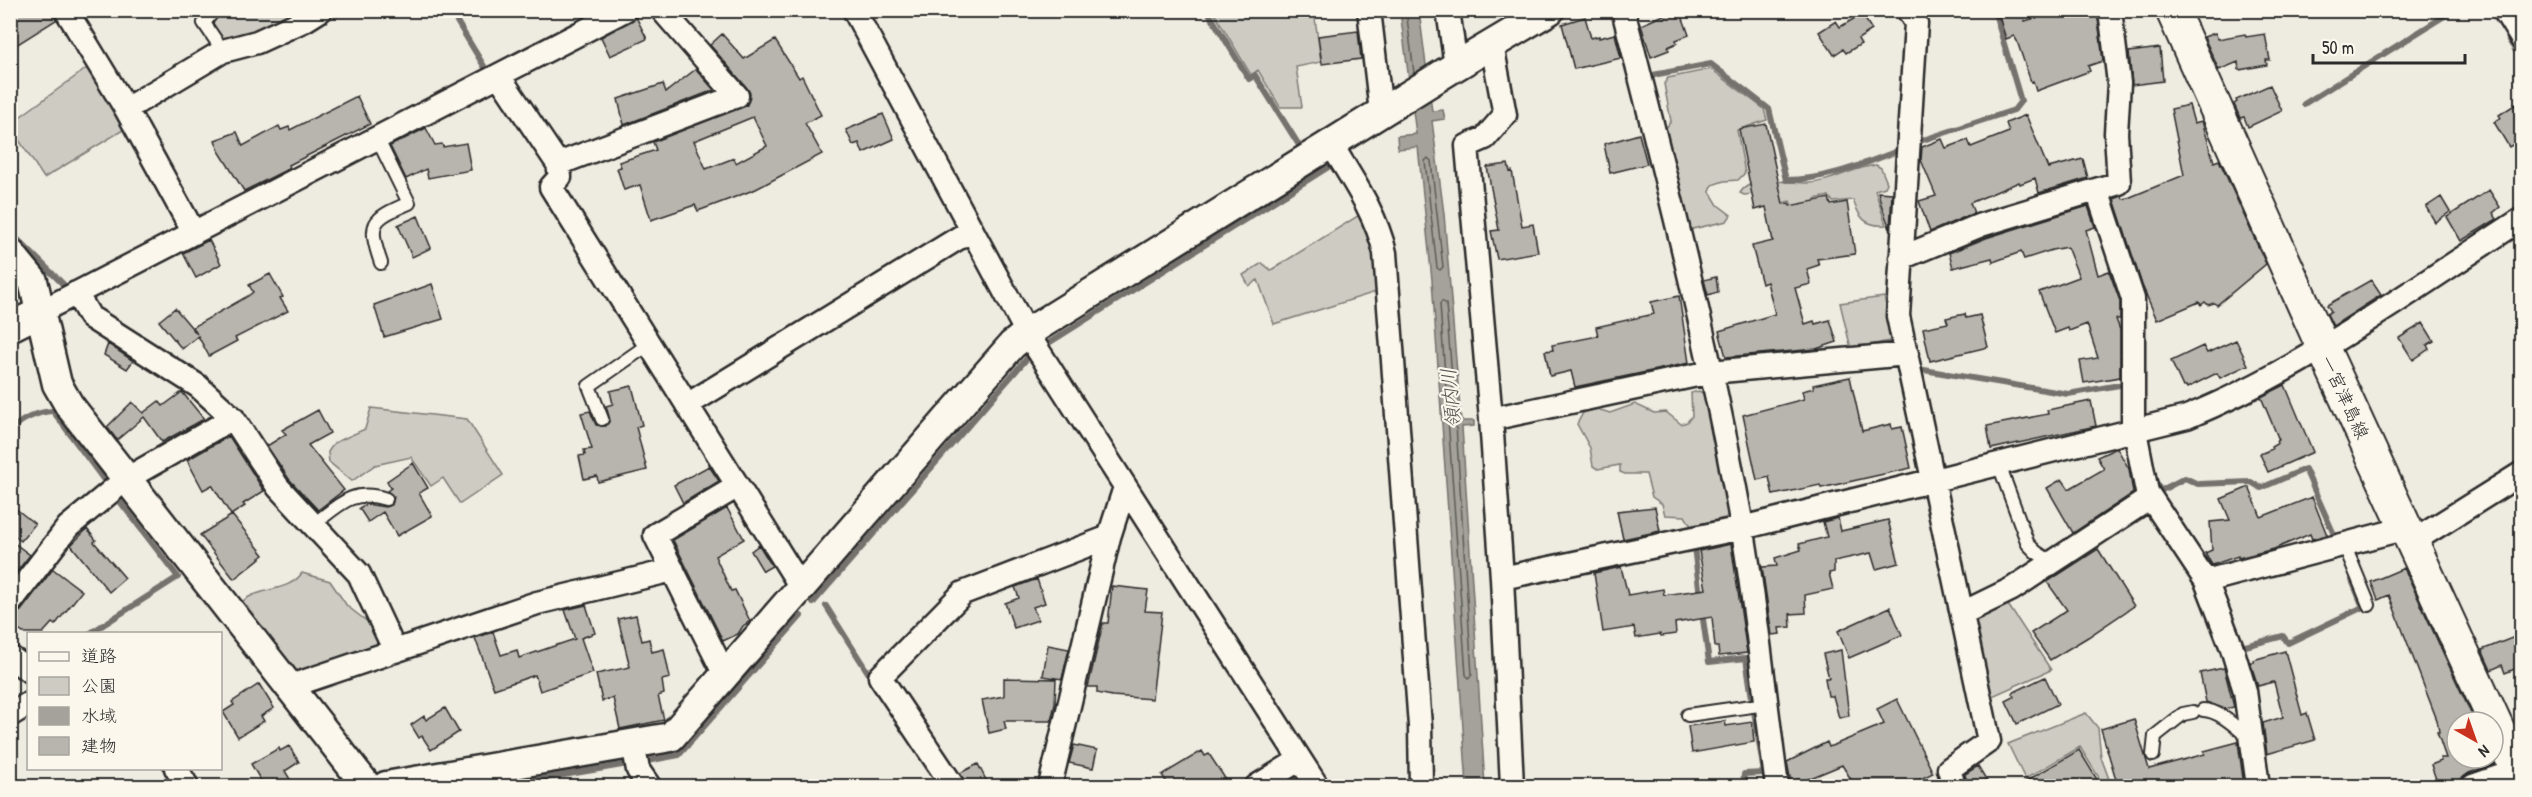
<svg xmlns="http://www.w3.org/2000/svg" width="2532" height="797" viewBox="0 0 2532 797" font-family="'Patrick Hand','Klee One',sans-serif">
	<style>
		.green { fill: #cecbc2; stroke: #7c7b76; stroke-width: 1.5 }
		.water { fill: #a4a29a; stroke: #74726e; stroke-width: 1.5 }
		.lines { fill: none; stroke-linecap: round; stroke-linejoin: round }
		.shore { stroke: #5b5b57; stroke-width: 1.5 }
		.stream { stroke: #74726e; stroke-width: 6 }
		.building { fill: #b8b5ae; stroke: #2b2b2b; stroke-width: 1.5; fill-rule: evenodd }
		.service-casing { stroke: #2b2b2b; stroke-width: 16 }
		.minor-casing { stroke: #2b2b2b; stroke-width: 27 }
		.tertiary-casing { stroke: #2b2b2b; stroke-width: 33 }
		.secondary-casing { stroke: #2b2b2b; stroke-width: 36 }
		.service { stroke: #fbf7ec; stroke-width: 12 }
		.minor { stroke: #fbf7ec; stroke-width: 22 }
		.tertiary { stroke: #fbf7ec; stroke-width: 28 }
		.secondary { stroke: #fbf7ec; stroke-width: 32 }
		.labels { text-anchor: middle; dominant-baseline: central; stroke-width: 4.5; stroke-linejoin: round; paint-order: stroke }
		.street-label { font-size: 18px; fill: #2b2b2b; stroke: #fbf7ec }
		.water-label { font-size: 20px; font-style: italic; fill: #555552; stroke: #fbf7ec }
	</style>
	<rect width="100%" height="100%" fill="#eeebe0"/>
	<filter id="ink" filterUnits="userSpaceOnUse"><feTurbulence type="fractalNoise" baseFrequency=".0167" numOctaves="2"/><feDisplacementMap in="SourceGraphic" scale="12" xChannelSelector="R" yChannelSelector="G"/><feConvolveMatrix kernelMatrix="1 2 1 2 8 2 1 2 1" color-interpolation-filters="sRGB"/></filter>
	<g filter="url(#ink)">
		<path class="green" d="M218,11H298L300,17L223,46L208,24Z
			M1213,11H1314L1321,62L1296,67L1302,107H1280L1258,70L1251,75Z
			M90,66L128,127L44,178L11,128L10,124Z
			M1711,69L1764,109L1767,120L1737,130L1745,173L1738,180L1724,181L1712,185L1710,192L1718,205L1731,215L1727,221L1688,230L1666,128L1671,121L1664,84L1668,78Z
			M1876,165L1881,168L1887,183L1885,187L1875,190L1886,225C1865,227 1859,217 1853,200L1833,202L1829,196L1815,199L1814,202L1793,208L1790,201L1763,207L1754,194L1744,195L1740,193C1750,175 1790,183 1807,183C1831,183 1853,167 1876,165Z
			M1364,212L1371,229L1379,291L1274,324L1258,280L1249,286L1243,275L1262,263L1271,270Z
			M1884,297L1894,340L1851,349L1840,303Z
			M1699,391L1704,394L1728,515L1725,518L1691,526L1685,516L1665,515L1662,504L1652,497L1646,474H1625L1620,472V465L1598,469L1593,466L1590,448L1577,424L1583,413L1597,409L1610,413L1635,404L1654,413L1666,412L1681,424L1687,422L1692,416L1691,393Z
			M371,408L467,419L503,475L460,504L443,478L431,486L411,457L375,465L352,481L329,462L328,452L334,443L365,429Z
			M302,573L330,581L347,606L373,626L384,647L299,677L238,606C253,586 288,594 302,573Z
			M2003,597L2051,670L1988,698L1969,617Z
			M2086,713L2098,728L2101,757L2110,782L2104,786L2080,747L2025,779L2008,744Z"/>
		<path class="water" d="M1400,11H1419L1432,111L1443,110L1445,119L1432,121L1444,214L1461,421H1474V426L1462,427L1485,786H1467L1432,280L1418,147L1398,149L1397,136L1416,134Z"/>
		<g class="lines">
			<path class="shore" d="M1406,10L1414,73
				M1428,158L1431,161L1443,267L1440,270L1437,268L1425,161Z
				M1442,301L1446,304L1456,425L1472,675L1469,678L1466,675L1440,304Z"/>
			<path class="stream" d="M450,10L487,71
				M1207,10L1249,79L1255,75L1302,150
				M2491,10L2498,21
				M2509,40L2522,60
				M1653,75L1711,64L1769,109L1786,180C1827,180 1863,164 1900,150
				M2304,104L2454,10
				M1917,142L2014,110L2021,101L1994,10
				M10,232L65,286
				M1044,346L1330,166
				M1918,369L2068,394L2125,384
				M10,432C17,421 39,411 53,411L106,483
				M2156,482L2160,491L2185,478L2198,484L2251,482L2261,488L2305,469L2336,539
				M1694,547L1700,596
				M813,603L1029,356
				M826,606L874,682
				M1702,612L1709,662L1746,658L1752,698
				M89,634L178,577L115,495
				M2238,648L2283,636L2288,643L2363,607L2352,580
				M647,761L679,755L801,616
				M499,786L628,764
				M1743,786L1744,774L1764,773L1754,711"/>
		</g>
		<path class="building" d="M10,10H53L56,20L10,49Z
			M1675,10H1680L1689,35L1676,40L1677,43L1668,47L1669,50L1651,57L1641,25Z
			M1997,10H2022L2025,21L2062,10H2097L2103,61L2088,66L2090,71L2036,91L2033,81L2031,82L2017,41L2014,36L2006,39Z
			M1862,14L1872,30L1858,39L1861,44L1846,53L1843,49L1834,55L1819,32L1836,21L1840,27Z
			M636,17L647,39L610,56L601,37Z
			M1585,17L1591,38L1599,36V38L1615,34L1621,58L1574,69L1562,24Z
			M1358,31L1361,59L1322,64L1318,36Z
			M2215,33L2218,39L2245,34L2246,37L2265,34L2270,60H2266L2267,65L2239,70L2238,62L2219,70L2204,37Z
			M722,34L744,59L775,40L799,78L802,76L821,115L805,123L822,154L756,189L730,199L698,211L695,205L651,220L640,185L624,190L617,168L621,167L619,162L656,150L653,142L747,105L750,93L747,88L710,45ZM753,117L767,146L736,163L734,158L706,169L694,141Z
			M2160,48L2163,81L2132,85L2129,52Z
			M696,69L714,90L624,125L618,99L663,84L666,92Z
			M2270,85L2282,111L2248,127L2244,117L2240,118L2234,104L2237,102L2236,100Z
			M357,96L370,124L289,165L290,168L244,191L219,151L215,140L237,132L243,146L279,126L281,130L289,127L290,130Z
			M2516,104L2522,112V139L2509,147L2494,122L2501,118L2499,115Z
			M2189,105L2194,123L2202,121L2214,162L2219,160L2266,264L2217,305L2214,303L2208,305L2205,302L2201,305L2199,302L2157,320L2142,285L2114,199L2122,196L2123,199L2128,198L2184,175L2171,109Z
			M883,114L894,139L863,153L859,143L853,145L846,130Z
			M2026,115L2048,168L2083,159L2088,178L2039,193L2035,178L2020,184L2019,182L1970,203L1974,213L1930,232L1919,201L1936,196L1921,160L1922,147L1942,139L1946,148L1968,140L1971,147L2009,132L2006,123Z
			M1766,124L1783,204L1789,203L1790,206L1829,198L1831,205L1847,202L1855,254L1817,259L1819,265L1807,269L1811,284L1795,288L1805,324L1814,321L1815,324L1830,320L1837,342L1816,349L1726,357L1719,331L1775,314L1767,282L1762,284L1752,246L1773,241L1766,207L1755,210L1739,129Z
			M426,128L435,145L442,144L443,147L466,143L471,170L428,178L426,169L406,179L390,146Z
			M1639,134L1647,164L1610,173L1604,144Z
			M1508,164L1510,172L1512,171L1522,226L1533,224L1538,252L1497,259L1491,231L1499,230L1487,167Z
			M2489,190L2500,207L2493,213L2497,219L2461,241L2447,217Z
			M1878,192L1892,193L1890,229L1881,204Z
			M2441,197L2450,212L2435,222L2426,207Z
			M2088,206L2095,227L2086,230L2098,275L2109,271L2120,301V319H2116L2120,330V377L2084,383L2080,361L2098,358L2087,324L2069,331L2068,328L2055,333L2039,292L2079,277L2067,247L2052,250L2024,259L2021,252L1993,262L1992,258L1988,259L1953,268L1949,253L1986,238Z
			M418,216L431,248L412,257L398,225Z
			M209,240L221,264L196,278L183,253Z
			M270,274L283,297L280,298L288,311L235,338L237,341L209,356L198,336L182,349L159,321L175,308L197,334L193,327L248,296L253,292L249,285Z
			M1716,277L1718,292L1708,295L1704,280Z
			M2371,280L2381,295L2333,326L2327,314L2331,311L2327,305Z
			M432,284L443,319L384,337L374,305Z
			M1679,296L1689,363L1575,387L1571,371L1550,376L1545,351L1553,350L1552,345L1598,336L1596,327L1654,314L1651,302Z
			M1965,314L1966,318L1980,315L1988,347L1930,361L1923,328L1948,323L1946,318Z
			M2423,323L2434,341L2427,345L2429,349L2413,360L2399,338Z
			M2236,340L2248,365L2220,378L2217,373L2187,388L2186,386L2183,387L2171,361L2203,346L2207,353Z
			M108,344L133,361L127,369L104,355Z
			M1850,377L1862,431L1891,424L1892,429L1902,427L1911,468L1821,488L1820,485L1773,495L1769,477L1757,480L1743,415L1804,399L1802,391L1814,388L1813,385Z
			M2285,385L2313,452L2268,472L2260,454L2272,449L2271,447L2278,443L2277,441L2279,440L2261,397Z
			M632,386L642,425L636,427L647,470L598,482L597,476L584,479L579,456L585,455L584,450L592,449L581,413L590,411L596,425L606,426L610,420L606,406L613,404L610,391Z
			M182,392L204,419L162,442L144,417L117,440L107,427L132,402L143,413L159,401L163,406Z
			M2091,401L2096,426L1991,449L1987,426L2048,414L2047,410Z
			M318,410L330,433L308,445L344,490L318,510L289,479L267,446L286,434L282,430Z
			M229,436L264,491L243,504L245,506L231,515L212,485L203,490L187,460Z
			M2117,448L2129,469L2133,493L2073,533L2047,488L2062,479L2069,489L2104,469L2097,457Z
			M413,463L428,488L419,493L432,516L397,536L383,512L368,522L359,508L366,504L385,507L392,505L394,497L387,491L391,488L387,481Z
			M709,466L719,481L683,503L674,485Z
			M2249,487L2261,517L2312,497L2327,535L2312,539L2310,534L2274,549L2238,558V556L2212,565L2205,553L2212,550L2210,522L2230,520L2221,499Z
			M10,504L35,524L21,541L10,532Z
			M1655,507L1660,531L1623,539L1617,511Z
			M727,508L744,539L715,556L731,591L735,590L750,621L743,626L738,634L723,641L673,540Z
			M232,515L264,555L234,579L200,535Z
			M1838,518L1841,531L1888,520L1899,563L1876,569L1871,553L1834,561V572L1829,573L1833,589L1805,595L1806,613L1790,614L1791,627L1779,628L1780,634L1772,635L1762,567L1777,566L1775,558L1801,550L1799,544L1827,537L1823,522Z
			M87,529L96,540L94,542L125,578L109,592L71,545Z
			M10,540L30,555L10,580Z
			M1731,544L1747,653L1719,656L1718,647H1715L1712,617L1675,623L1676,634L1661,636L1660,634L1636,638L1634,627L1603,632L1594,573L1621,567L1628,595L1663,589L1664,595L1706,589L1699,551Z
			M759,545L772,566L763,571L751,551Z
			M2098,549L2134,606L2088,637L2050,660L2031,633L2067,610L2047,582Z
			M2404,568L2475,722H2457V758H2492L2494,764L2469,773L2457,782L2438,785L2431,765L2441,761L2440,758H2446L2437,732H2439L2437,720L2389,595L2378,600L2371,582Z
			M53,569L82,591L55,625L52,623L43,633H23L10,624V616L21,611Z
			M1037,579L1045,603L1033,607L1038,620L1014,628L1005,603L1019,598L1015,587Z
			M1112,586L1148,590L1145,611L1162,612L1152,699L1112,696L1097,693V687H1088L1103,623H1108Z
			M586,605L595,633L581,638L593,673L540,691L535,675L494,689L475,638L493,632L501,655L517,650L519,658L575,639L565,610Z
			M1890,607L1902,635L1849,658L1838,631Z
			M636,615L642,641L649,639L652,652L664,649L670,678L662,680L664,694L658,696L664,720L620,729L613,698L602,701L596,674L630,667L618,619Z
			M2522,634V666L2505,673L2502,665L2491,670L2482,650Z
			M1048,645L1069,649L1062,679L1043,676Z
			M1841,650L1849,716L1839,718L1833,696H1828L1825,678H1829L1823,654Z
			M2285,651L2302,715L2307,713L2315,740L2267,754L2263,723L2283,717L2274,682L2258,686L2250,662H2254L2253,660Z
			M2224,668L2234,707L2225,709L2206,702L2200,673Z
			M2045,677L2058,704L2017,724L2006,701L2014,697L2012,693Z
			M1004,678L1056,679L1055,704L1051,721H1004L1006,729L989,733L982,700L1004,696Z
			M259,684L274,708L261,716L264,721L238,737L223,712L234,705L232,702Z
			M1897,699L1933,773L1906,786H1855L1842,765L1801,782L1799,779L1791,782L1787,762L1827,742L1829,747L1884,724L1877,709Z
			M445,708L459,732L431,750L422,736L419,738L411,725L424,716L426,720Z
			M2134,719L2149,769L2205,754L2204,751L2238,742L2244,786H2118L2101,729Z
			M1725,721L1726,726L1752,722L1754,742L1692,753L1688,726Z
			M1074,745L1097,750L1093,768L1069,763Z
			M289,746L299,762L285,771L294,786H264L251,764L279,748L280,751Z
			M2079,750L2101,786H2018Z
			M1202,751L1205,756L1209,754L1230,786H1169L1162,775Z
			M978,764L989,786H966L960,773Z
			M1978,766L1990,786H1969L1967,784L1965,774Z"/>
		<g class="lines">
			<defs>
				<path id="service" d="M214,10L204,23L223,51
					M377,138L409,203C372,219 367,222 381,263
					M602,419L589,386L649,344
					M1999,465L2028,544L2036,552L2053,563
					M313,525C339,505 352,488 386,499
					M2344,544L2369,605
					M2203,710C2220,710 2239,730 2252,740
					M1688,715L1766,704
					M2153,755L2155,736L2183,714L2193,712"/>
				<path id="minor" d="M66,10L126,109L194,233
					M854,10L1027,333L1317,786
					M1369,10L1381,112
					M1448,10L1456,66
					M1623,10C1667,181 1711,353 1742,526C1757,612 1765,700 1777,786
					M1908,10L1916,23L1898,316L1989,741L1949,769L1954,786
					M2504,10L2522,39
					M1492,45L1505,115L1485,138L1467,146L1491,419L1502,578L1512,786
					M499,76L558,164L560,177L551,187L801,587
					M126,109L223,51L257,42L305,20L321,10
					M1331,144C1352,179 1376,213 1385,253L1420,726L1421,786
					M558,164L737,96L662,10
					M2097,190L2133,299V431
					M1901,258L1981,225L2119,183L2116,133L2119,83L2110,10
					M76,293L90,317L198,386L233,418L278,487L359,574L395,651
					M40,312L625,10
					M687,405L970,231
					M1491,419L1711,372L1907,354
					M2135,431L2147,492L2206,581
					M2412,542L2522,473
					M1502,578L1742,528L2187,417C2307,368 2413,289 2522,219
					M10,603L68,527L126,479L233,418
					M1962,611L1971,609L2012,589L2150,498
					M10,657L28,670
					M725,675L655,535L738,486
					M288,687L537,603L673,570
					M10,715L28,704
					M633,743L638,770L649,786
					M176,768L187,786
					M953,786L880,677L963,593L1109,537
					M1050,786L1109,537L1125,487
					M1257,786L1299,760
					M2258,786L2245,691L2232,648L2206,581L2406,528
					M2473,786L2522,769"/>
				<path id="tertiary" d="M10,253L33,281L57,384L69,405L367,786
					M10,327L40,312
					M386,786L671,737L1012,345L1027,333L1451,69L1550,10"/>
				<path id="secondary" d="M2172,10L2323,348L2522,781"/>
			</defs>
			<use href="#service" class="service-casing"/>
			<use href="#minor" class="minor-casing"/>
			<use href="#tertiary" class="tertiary-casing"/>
			<use href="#secondary" class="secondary-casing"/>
			<use href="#service" class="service"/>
			<use href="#minor" class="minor"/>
			<use href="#tertiary" class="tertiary"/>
			<use href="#secondary" class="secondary"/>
		</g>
	</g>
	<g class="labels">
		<g class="street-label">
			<text transform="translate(2345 397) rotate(65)">一宮津島線</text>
		</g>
		<g class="water-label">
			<text transform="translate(1450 398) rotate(-95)">領内川</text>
		</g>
	</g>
	<rect width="2532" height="797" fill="none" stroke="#fbf7ec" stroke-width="36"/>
	<rect x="18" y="18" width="2496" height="761" fill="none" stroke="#2b2b2b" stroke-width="2" filter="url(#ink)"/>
	<rect x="27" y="632" width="195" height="138" fill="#fbf7ec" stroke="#a8a59f" stroke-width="1.5"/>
	<rect x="39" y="652" width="30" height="9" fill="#fbf7ec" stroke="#a8a59f" stroke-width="1.5"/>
	<text x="81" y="662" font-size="18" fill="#2b2b2b">道路</text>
	<rect x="39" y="677" width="30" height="18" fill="#cecbc2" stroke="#a8a59f" stroke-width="1.5"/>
	<text x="81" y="692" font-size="18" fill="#2b2b2b">公園</text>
	<rect x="39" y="707" width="30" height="18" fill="#a4a29a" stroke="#a8a59f" stroke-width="1.5"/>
	<text x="81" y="722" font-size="18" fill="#2b2b2b">水域</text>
	<rect x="39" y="737" width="30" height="18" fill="#b8b5ae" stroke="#a8a59f" stroke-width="1.5"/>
	<text x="81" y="752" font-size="18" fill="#2b2b2b">建物</text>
	<g transform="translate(2475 740) rotate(140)"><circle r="28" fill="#fbf7ec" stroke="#a8a59f" stroke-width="1.5"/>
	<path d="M0-4.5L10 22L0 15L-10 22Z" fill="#c8321e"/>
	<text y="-9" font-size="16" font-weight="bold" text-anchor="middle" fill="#2b2b2b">N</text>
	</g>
	<path d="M2313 54v9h152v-9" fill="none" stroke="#2b2b2b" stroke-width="3"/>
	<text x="2322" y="54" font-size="18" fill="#2b2b2b" stroke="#fbf7ec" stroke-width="4.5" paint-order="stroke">50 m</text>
</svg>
